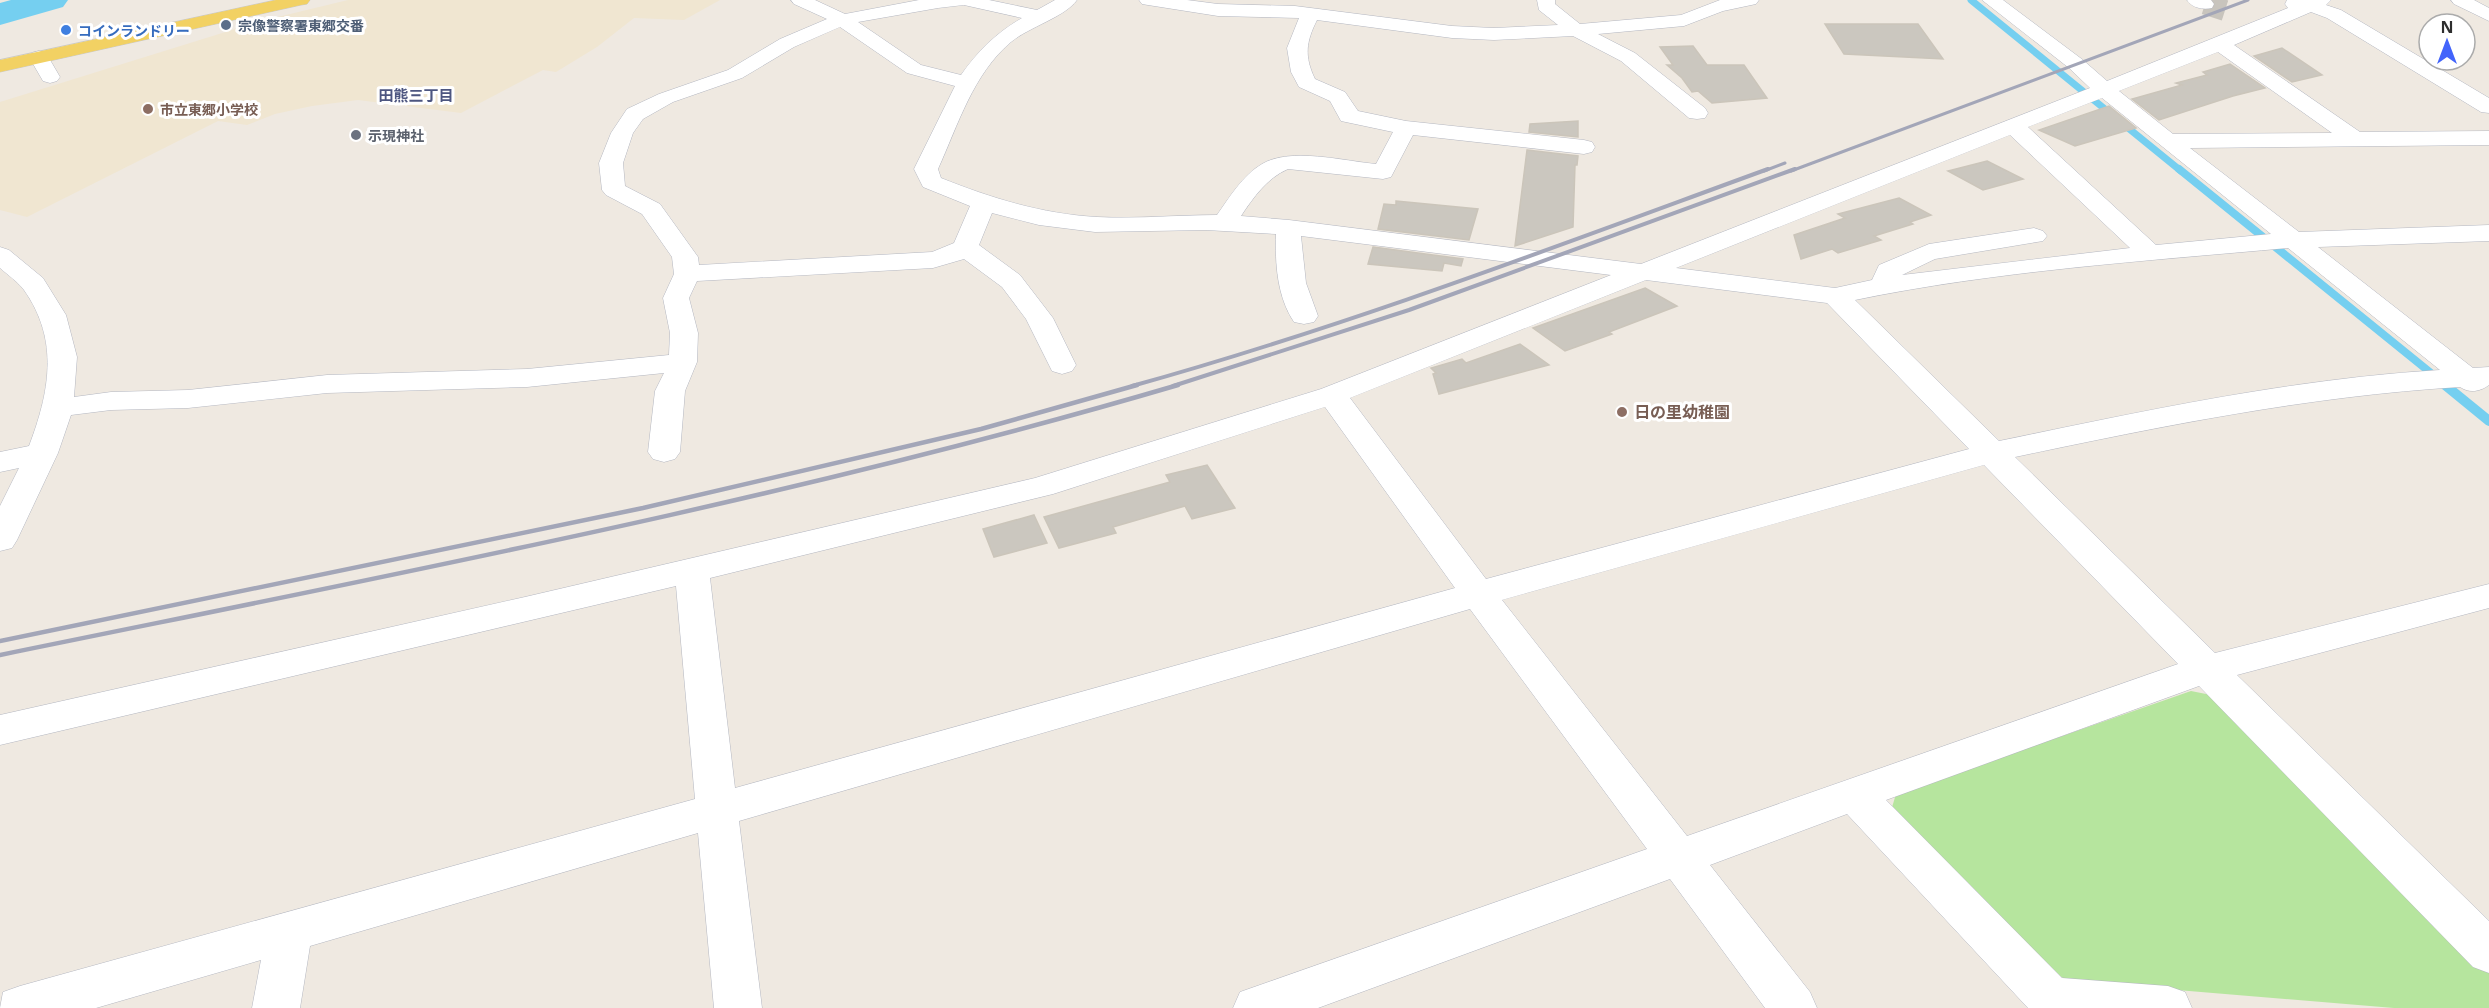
<svg xmlns="http://www.w3.org/2000/svg" width="2489" height="1008" viewBox="0 0 2489 1008" font-family="'Open Sans','Noto Sans JP',sans-serif">
	<style>
		.education { fill: #f0e6d1 }
		.green { fill: #b6e59e }
		.lines { fill: none; stroke-linecap: round; stroke-linejoin: round }
		.stream-far2 { stroke: #75cff0; stroke-width: 7 }
		.stream-far1 { stroke: #75cff0; stroke-width: 8 }
		.stream { stroke: #75cff0; stroke-width: 10 }
		.river { fill: #75cff0; fill-rule: evenodd }
		.building { fill: #cbc7bf; stroke: #cbc5ba; stroke-width: 1.5 }
		.minor-tunnel { stroke: #c8c4bd; stroke-width: 21; stroke-dasharray: 21 10; stroke-linecap: butt }
		.minor-casing { stroke: #b4b7c1; stroke-width: 1 }
		.major-casing { stroke: #c9c9c9; stroke-width: 1 }
		.minor { fill: #fff; fill-rule: evenodd }
		.major { fill: #f2d163; fill-rule: evenodd }
		.rail-far2 { stroke: #a3a6b8; stroke-width: 3 }
		.rail-far1 { stroke: #a3a6b8; stroke-width: 4 }
		.rail { stroke: #a3a6b8; stroke-width: 4.5 }
		.service-dot { fill: #5c6f8a; stroke: #fff; stroke-width: 2 }
		.shop-dot { fill: #3f7fe0; stroke: #fff; stroke-width: 2 }
		.education-dot { fill: #8d6e63; stroke: #fff; stroke-width: 2 }
		.worship-dot { fill: #6b7280; stroke: #fff; stroke-width: 2 }
		.labels { text-anchor: middle; dominant-baseline: central; stroke-width: 6; stroke-linejoin: round; paint-order: stroke }
		.far-service-label { font-size: 14px; font-weight: bold; fill: #4e5e75; stroke: #fff; text-anchor: start }
		.far-shop-label { font-size: 14px; font-weight: bold; fill: #366cbe; stroke: #fff; text-anchor: start }
		.far-education-label { font-size: 14px; font-weight: bold; fill: #785e54; stroke: #fff; text-anchor: start }
		.far-worship-label { font-size: 14px; font-weight: bold; fill: #5b616d; stroke: #fff; text-anchor: start }
		.far-neighbourhood-label { font-size: 15px; font-weight: bold; fill: #4d5680; stroke: #fff }
		.education-label { font-size: 16px; font-weight: bold; fill: #785e54; stroke: #fff; text-anchor: start }
	</style>
	<rect width="100%" height="100%" fill="#efe9e1"/>
	<path class="education" d="M348,0H720L684,20L634,18L597,47L556,72L543,70L461,113L358,100L312,106L275,114L247,125L218,121L27,217L0,210V102L261,21Z"/>
	<path class="green" d="M2191,691L2216,696L2489,973V1008H2394L2069,981L2039,965L1890,814L1896,794Z"/>
	<g class="lines">
		<path class="stream-far2" d="M1971,0L2181,171"/>
		<path class="stream-far1" d="M2179,169L2447,386"/>
		<path class="stream" d="M2445,385L2489,421"/>
		<path class="river" d="M11,0H68L63,7L0,25V3Z"/>
	</g>
	<path class="building" d="M1825,24H1918L1943,59L1844,54Z
		M1693,46L1707,65H1744L1767,98L1712,103L1698,91L1692,92L1682,78L1667,65H1673L1660,47Z
		M2282,48L2322,75L2292,82L2254,56Z
		M2230,64L2265,88L2233,96L2159,120L2132,99L2182,85L2176,83L2207,75L2203,72Z
		M2109,106L2136,128L2075,146L2039,130Z
		M1578,121V137L1529,132L1530,124Z
		M1527,150L1578,156L1577,165H1575L1573,227L1515,246Z
		M1987,161L2023,179L1983,190L1948,171Z
		M1899,198L1931,215L1910,222L1913,224L1874,236L1881,240L1838,253L1832,249L1801,259L1794,235L1845,218L1838,214Z
		M1396,201L1478,209L1469,240L1378,229L1384,204L1396,205Z
		M1373,247L1463,259L1461,266L1444,263L1442,271L1368,264Z
		M1645,288L1677,306L1609,332L1612,334L1565,351L1533,328Z
		M1520,344L1549,365L1439,394L1433,374L1436,373L1431,368L1462,359L1466,363Z
		M1207,465L1235,508L1192,519L1185,506L1113,527L1116,533L1059,548L1044,517L1170,482L1166,475Z
		M1034,515L1047,543L994,557L983,529Z"/>
	<g class="lines">
		<path class="minor-tunnel" d="M2205,4L2230,12"/>
		<defs>
			<path id="minor" d="M791,0H815L845,14L919,0H989L1037,10L1055,0H1077C1065,17 1029,27 1011,42C973,74 958,125 938,169L941,178C991,198 1042,214 1097,217C1137,219 1177,215 1217,215C1229,198 1243,175 1262,164C1290,147 1344,161 1376,164L1393,132L1341,121L1330,101L1299,87L1291,72L1287,48L1299,18L1218,16L1148,5L1142,4L1139,0H1187L1218,4L1295,6L1452,26L1494,28L1558,25L1539,10L1537,0H1555V4L1580,24L1681,15L1720,0H1759L1756,4L1723,11L1684,26L1598,34L1635,53L1705,108L1708,113L1705,118L1697,119L1689,118L1621,61L1573,36L1494,40L1452,38L1317,20C1306,42 1304,56 1315,79L1345,92L1358,111L1406,121L1584,140L1592,142L1595,147L1592,152L1584,154L1413,135L1391,177L1383,179L1288,169C1267,178 1253,198 1241,216L1289,220L1641,264L2090,88L2069,68L1982,0H2003L2083,60L2107,81L2288,8L2285,4L2287,0H2331L2326,5L2341,10L2489,98V113L2481,112L2327,18L2311,12L2234,45L2360,132L2489,131V145L2190,148L2299,232L2489,225V241L2318,247L2473,368L2489,367V385C2481,391 2470,394 2460,387C2310,396 2162,426 2015,457L2215,653L2489,584V608L2237,675L2489,921V973L2473,967L2199,686L1886,800L2062,978L2168,986L2185,992L2192,1008H2028L1847,814L1710,865L1810,992L1817,1008H1765L1670,879L1318,1008H1233L1240,992L1257,986L1647,849L1470,609L739,821L762,1008H714L698,833L310,946L300,1008H252L261,960L96,1008H0L3,992L20,986L695,799L676,586L0,745V715L525,597L1035,478L1321,389L1611,275L1301,236L1306,283L1318,316L1314,322L1304,324L1294,322C1277,297 1275,263 1276,234L1206,230L1095,232L1039,225L992,213L979,245L1020,275L1053,318L1076,365L1072,371L1062,374L1052,371L1026,319L1002,287L964,259L933,268L697,281L689,298L698,333L697,362L685,391L680,452L675,459L664,462L653,459L648,452L655,391L664,373L527,387L327,393L188,408L111,410L71,415L58,453L17,540L12,548L0,551V506L19,468L0,472V452L29,446C49,393 60,341 24,290C18,282 8,275 0,268V247L9,250L43,278L66,315L77,357L74,397L111,392L188,390L327,375L527,369L669,355L670,333L663,298L674,274L672,257L642,214L606,195L602,190L599,163L611,133L627,109L659,94L728,70L780,39L827,19L794,4ZM964,5L1022,18C996,33 978,51 961,75L921,65L858,22L938,8ZM840,27L907,73L955,86L914,169L923,187L970,206L954,243L932,252L699,265L698,257L660,204L625,186L623,163L633,133L643,119L673,102L742,78L794,47ZM2218,52L2332,133L2173,134L2119,91ZM2102,98L2271,234L2156,245L2028,127ZM2010,135L2130,248L1902,275L1935,259L2043,241L2047,236L2043,231L2034,228L1929,244L1879,265L1872,280L1835,288L1676,268ZM2288,248L2440,370C2291,379 2144,411 1999,441L1855,300C1995,271 2145,261 2288,248ZM1646,280L1827,303L1969,449L1486,579L1350,398ZM1325,407L1455,588L735,788L710,578L1053,494ZM1984,465L2178,664L1687,836L1502,600Z
				M2187,0H2211L2214,4L2212,8C2203,10 2192,8 2187,0Z
				M2451,0H2474L2489,8V21L2454,4Z
				M39,51L46,53L60,77L57,81L50,83L43,81L29,57L32,53Z"/>
			<path id="major" d="M276,0H310L307,4L301,5L0,72V60Z"/>
		</defs>
		<use href="#minor" class="minor-casing"/>
		<use href="#major" class="major-casing"/>
		<use href="#minor" class="minor"/>
		<use href="#major" class="major"/>
		<path class="rail-far2" d="M1764,171L1785,163
			M1791,171L2248,0"/>
		<path class="rail-far1" d="M1132,386C1348,326 1557,246 1768,169
			M1173,386L1409,310L1795,169"/>
		<path class="rail" d="M0,641L643,508L981,429L1137,385
			M0,655C395,574 791,499 1178,385"/>
	</g>
	<circle class="service-dot" cx="226" cy="25" r="6"/>
	<circle class="shop-dot" cx="66" cy="30" r="6"/>
	<g class="education-dot">
		<circle cx="148" cy="109" r="6"/>
		<circle cx="1622" cy="412" r="6"/>
	</g>
	<circle class="worship-dot" cx="356" cy="135" r="6"/>
	<g class="labels">
		<g class="far-service-label">
			<text x="238" y="25">宗像警察署東郷交番</text>
		</g>
		<g class="far-shop-label">
			<text x="78" y="30">コインランドリー</text>
		</g>
		<g class="far-education-label">
			<text x="160" y="109">市立東郷小学校</text>
		</g>
		<g class="far-worship-label">
			<text x="368" y="135">示現神社</text>
		</g>
		<g class="far-neighbourhood-label">
			<text x="416" y="95">田熊三丁目</text>
		</g>
		<g class="education-label">
			<text x="1634" y="412">日の里幼稚園</text>
		</g>
	</g>
	<g transform="translate(2447 42)"><circle r="28" fill="#ffffff" stroke="#ababab" stroke-width="1.5"/>
	<path d="M0-4.5L10 22L0 15L-10 22Z" fill="#4264fb"/>
	<text y="-9" font-size="16" font-weight="bold" text-anchor="middle" fill="#2e2e2e">N</text>
	</g>
</svg>
